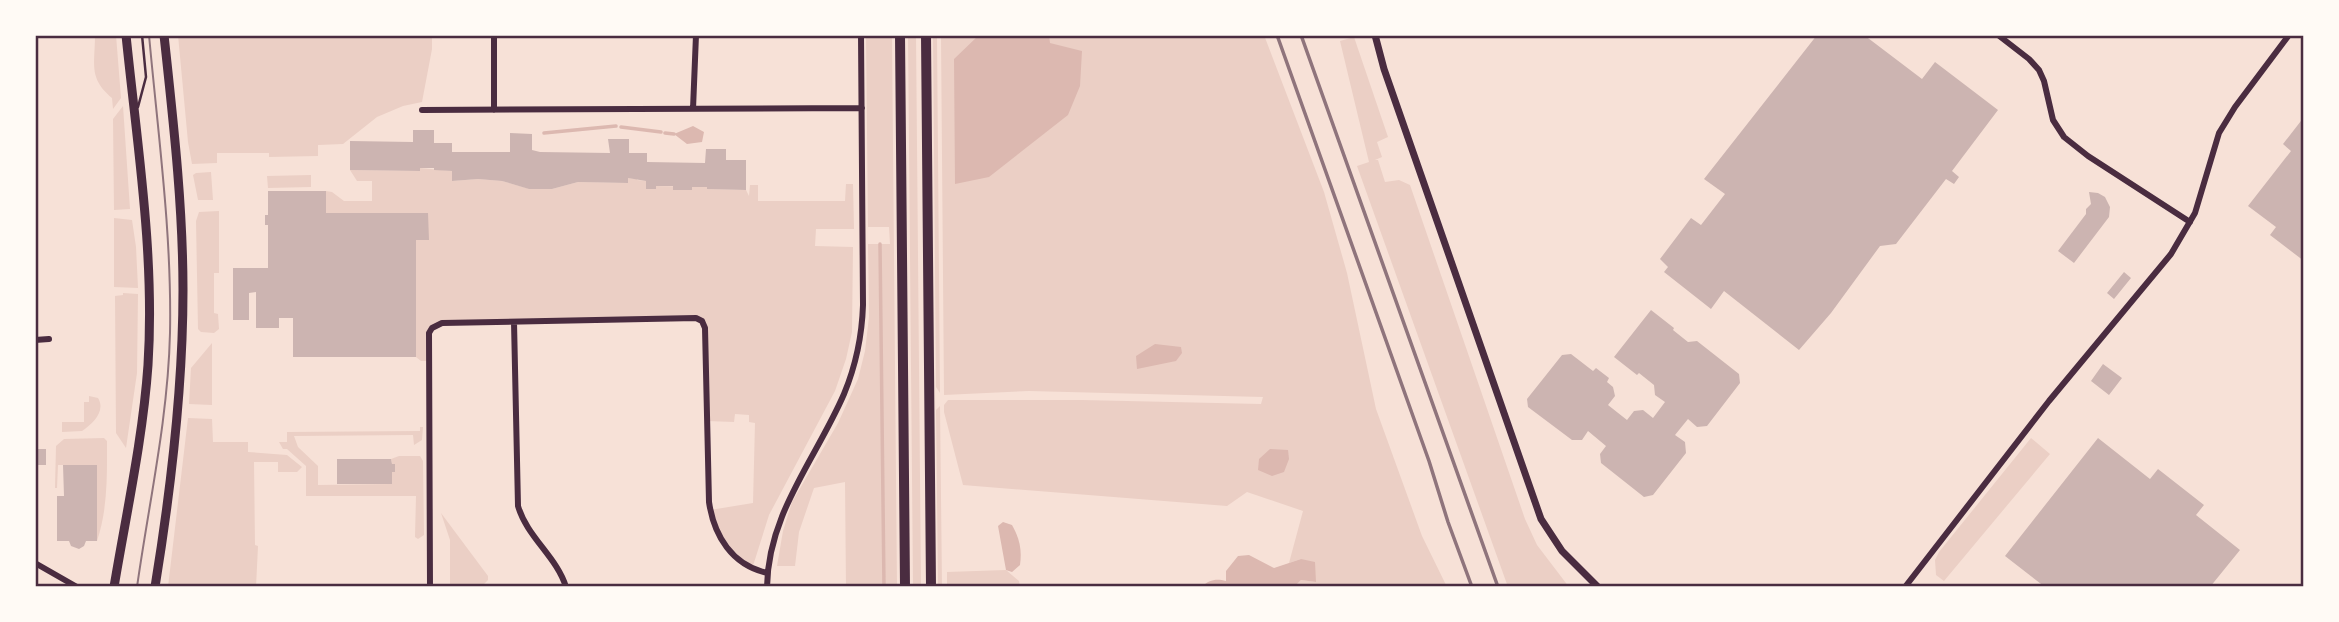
<svg xmlns="http://www.w3.org/2000/svg" width="2339" height="622" viewBox="0 0 2339 622" font-family="'Varela Round',sans-serif">
	<style>
		.green { fill: #ebcfc5 }
		.water { fill: #dcb8b0 }
		.lines { fill: none; stroke-linecap: round; stroke-linejoin: round }
		.stream { stroke: #dcb8b0; stroke-width: 3.5 }
		.building { fill: #ccb4b1 }
		.service { stroke: #4a2c40; stroke-width: 2.5 }
		.minor { stroke: #4a2c40; stroke-width: 6 }
		.tertiary { stroke: #4a2c40; stroke-width: 7 }
		.secondary { stroke: #4a2c40; stroke-width: 9 }
		.trunk { stroke: #4a2c40; stroke-width: 10 }
		.tram { stroke: #8f747c; stroke-width: 2 }
		.rail { stroke: #8f747c; stroke-width: 3.5 }
		.neatline { fill: none; stroke: #4a2c40; stroke-width: 2.5 }
	</style>
	<rect width="100%" height="100%" fill="#f7e1d7"/>
	<path class="green" d="M95,35H116L121,98L113,109L112,98C88,78 95,64 95,35Z
		M178,35H432V49L422,102L403,106L377,117L343,144L318,145V156L269,157V153H217V163L192,164L188,142Z
		M866,35H892L897,587H846L845,482L814,488L799,532L795,566H777L783,531L792,502L838,423L858,379L865,351L869,317L868,244H890L889,227H868Z
		M908,35H916L921,587H913Z
		M933,35H937L940,393L936,387Z
		M941,35H1264L1324,192L1347,273L1376,409L1422,536L1447,587H1294L1301,580L1316,582L1301,559L1289,563L1303,511L1247,492L1227,506L963,485L944,412V405L948,400H1082L1261,404L1263,397L1029,391L944,395Z
		M1354,37L1388,137L1377,142L1382,157L1375,160H1378L1385,182L1399,180L1410,185L1525,519L1537,545L1569,587H1508L1357,166L1369,162L1340,41Z
		M123,106L130,209L114,210L113,119Z
		M420,168L452,171V181L478,179L502,181L530,189H552L578,182L628,183V178L637,179V180L646,181L647,189H656V186L707,187L708,189L746,190L749,196L750,185H758V201H845L846,184H853L854,229H816L815,246L853,247L852,332L846,359L835,391L769,515L752,569L724,544L710,510L753,503L755,423L749,422V415L735,414L734,422L707,421L702,321L442,323L432,328L429,361H421L416,357V240L428,239V213H326V191L332,192L344,201H372V181H357L350,170L419,171Z
		M211,172L213,200H198L193,175L196,173Z
		M311,175V187L268,188L267,176Z
		M219,211V273H214V313L218,314L219,329L214,333L201,332L198,329L196,221L199,212Z
		M114,218L132,220L136,247L138,288L114,287Z
		M123,293L138,294L137,373L126,448L116,433L115,296L123,295Z
		M212,343V405L189,404L191,368Z
		M89,396L98,398C106,411 93,424 82,431L62,432V422H84V402H89Z
		M940,406L942,587H938L936,410Z
		M188,418L212,419L213,442H248V452L287,455L302,467L297,472H278V462H254L255,545L258,546L256,587H198L196,584L187,585L186,587H168Z
		M420,427H423L422,440L414,445L413,435L294,436L298,447L318,466V485L391,484L392,472L395,471V464H392L391,459L399,456H420L423,461L424,535L418,539L415,537L416,496H306V466L287,449H283L279,442H287V432L420,431Z
		M104,438L107,441C107,475 108,508 97,541V465H58L57,488H55L56,446L64,439Z
		M2031,438L2050,454L1944,581L1936,575L1935,560L1939,552Z
		M441,513L488,576V580L481,587H450V540Z
		M1006,570L1019,581L1020,587H947V572Z"/>
	<path class="water" d="M979,35H1049L1050,43L1082,51L1080,86L1068,115L989,177L955,184L954,59Z
		M693,126L704,132L702,142L687,144L674,134Z
		M1155,344L1181,347L1182,353L1176,361L1137,369L1136,356Z
		M1270,449L1288,450L1289,459L1284,472L1272,476L1258,470L1259,459Z
		M1003,522L1012,525C1020,539 1022,550 1020,565L1012,572L1006,570L998,526Z
		M1249,555L1274,568L1301,559L1315,562L1316,582L1301,580L1294,587H1201C1209,580 1216,578 1226,581V571L1238,556Z"/>
	<g class="lines">
		<path class="stream" d="M621,127L661,132
			M544,133L616,126
			M665,133L674,134
			M880,244L884,587"/>
	</g>
	<path class="building" d="M1817,35H1864L1922,79L1935,62L1998,110L1952,171L1959,177L1954,184L1946,179L1896,244L1880,246L1831,313L1799,350L1724,291L1711,309L1664,272L1668,267L1660,259L1691,218L1701,225L1725,194L1704,179Z
		M2304,117V261L2270,235L2276,227L2248,206L2291,151L2283,144Z
		M413,130H434V143H452V152H510V133L532,134V150L540,152L610,153L608,139H629V153H647V162L705,163L706,149H726V160H746V190L707,189V187H692V190H673V186H656V189H646V181L628,178V183L578,182L552,189H529L502,181L478,179L452,181V171L434,170V168H420V171L350,170V141L413,142Z
		M268,191H326V213H428L429,240H416V357H293V318H279V328H256V292L249,293V320H233V268H268V225H265V215H268Z
		M2089,192L2098,193L2105,197L2110,207L2109,217L2074,263L2058,251L2086,214V209L2091,204Z
		M2124,272L2131,278L2114,299L2107,293Z
		M1651,310L1674,328L1673,330L1688,342L1697,341L1739,374L1740,383L1707,426L1697,427L1688,419L1675,435L1685,442L1686,453L1653,495L1644,497L1601,463L1600,454L1606,446L1588,431L1582,440H1572L1528,407L1527,399L1562,355L1571,354L1593,371L1596,368L1609,378L1607,382L1613,387L1615,396L1608,405L1627,420L1634,411L1643,410L1653,418L1665,402L1655,395L1654,385L1639,373L1637,375L1614,357Z
		M2103,364L2122,378L2109,395L2091,381Z
		M2098,438L2150,479L2158,469L2204,505L2196,515L2240,550L2210,587H2045L2005,556Z
		M35,449H46V465H35Z
		M337,459H391L392,464H395V472H392V484H337Z
		M63,465H97V541H86L84,546L79,549L71,546L69,541H57V496H64Z"/>
	<g class="lines">
		<path class="service" d="M138,107L146,77L142,35"/>
		<path class="minor" d="M494,35V110
			M1998,35L2029,59L2039,70L2044,81L2053,120L2064,137L2088,156L2190,222
			M693,109L696,35
			M422,110L862,108
			M514,322L518,506C527,537 557,557 566,587
			M35,340L49,339
			M35,563L77,587
			M430,587L429,333L432,328L442,323L696,318L702,321L705,328L709,502C714,536 732,565 767,573
			M767,587C768,513 816,459 844,394C856,365 862,336 863,305L861,35
			M1905,587L2049,401L2171,254L2195,213L2219,133L2235,107L2289,35"/>
		<path class="tertiary" d="M1375,35L1384,69L1541,519L1562,551L1598,587"/>
		<path class="secondary" d="M114,587C126,515 143,438 148,365C155,255 137,144 126,35
			M155,587C171,489 183,389 183,290C183,205 173,119 164,35"/>
		<path class="trunk" d="M900,35L905,587
			M926,35L931,587"/>
		<path class="tram" d="M137,587C149,502 168,419 170,333C172,234 158,134 149,35"/>
		<path class="rail" d="M1277,35L1429,461L1448,522L1472,587
			M1301,35L1498,587"/>
	</g>
	<rect width="2339" height="622" fill="none" stroke="#fffaf5" stroke-width="74"/>
	<rect x="37" y="37" width="2265" height="548" class="neatline"/>
</svg>
